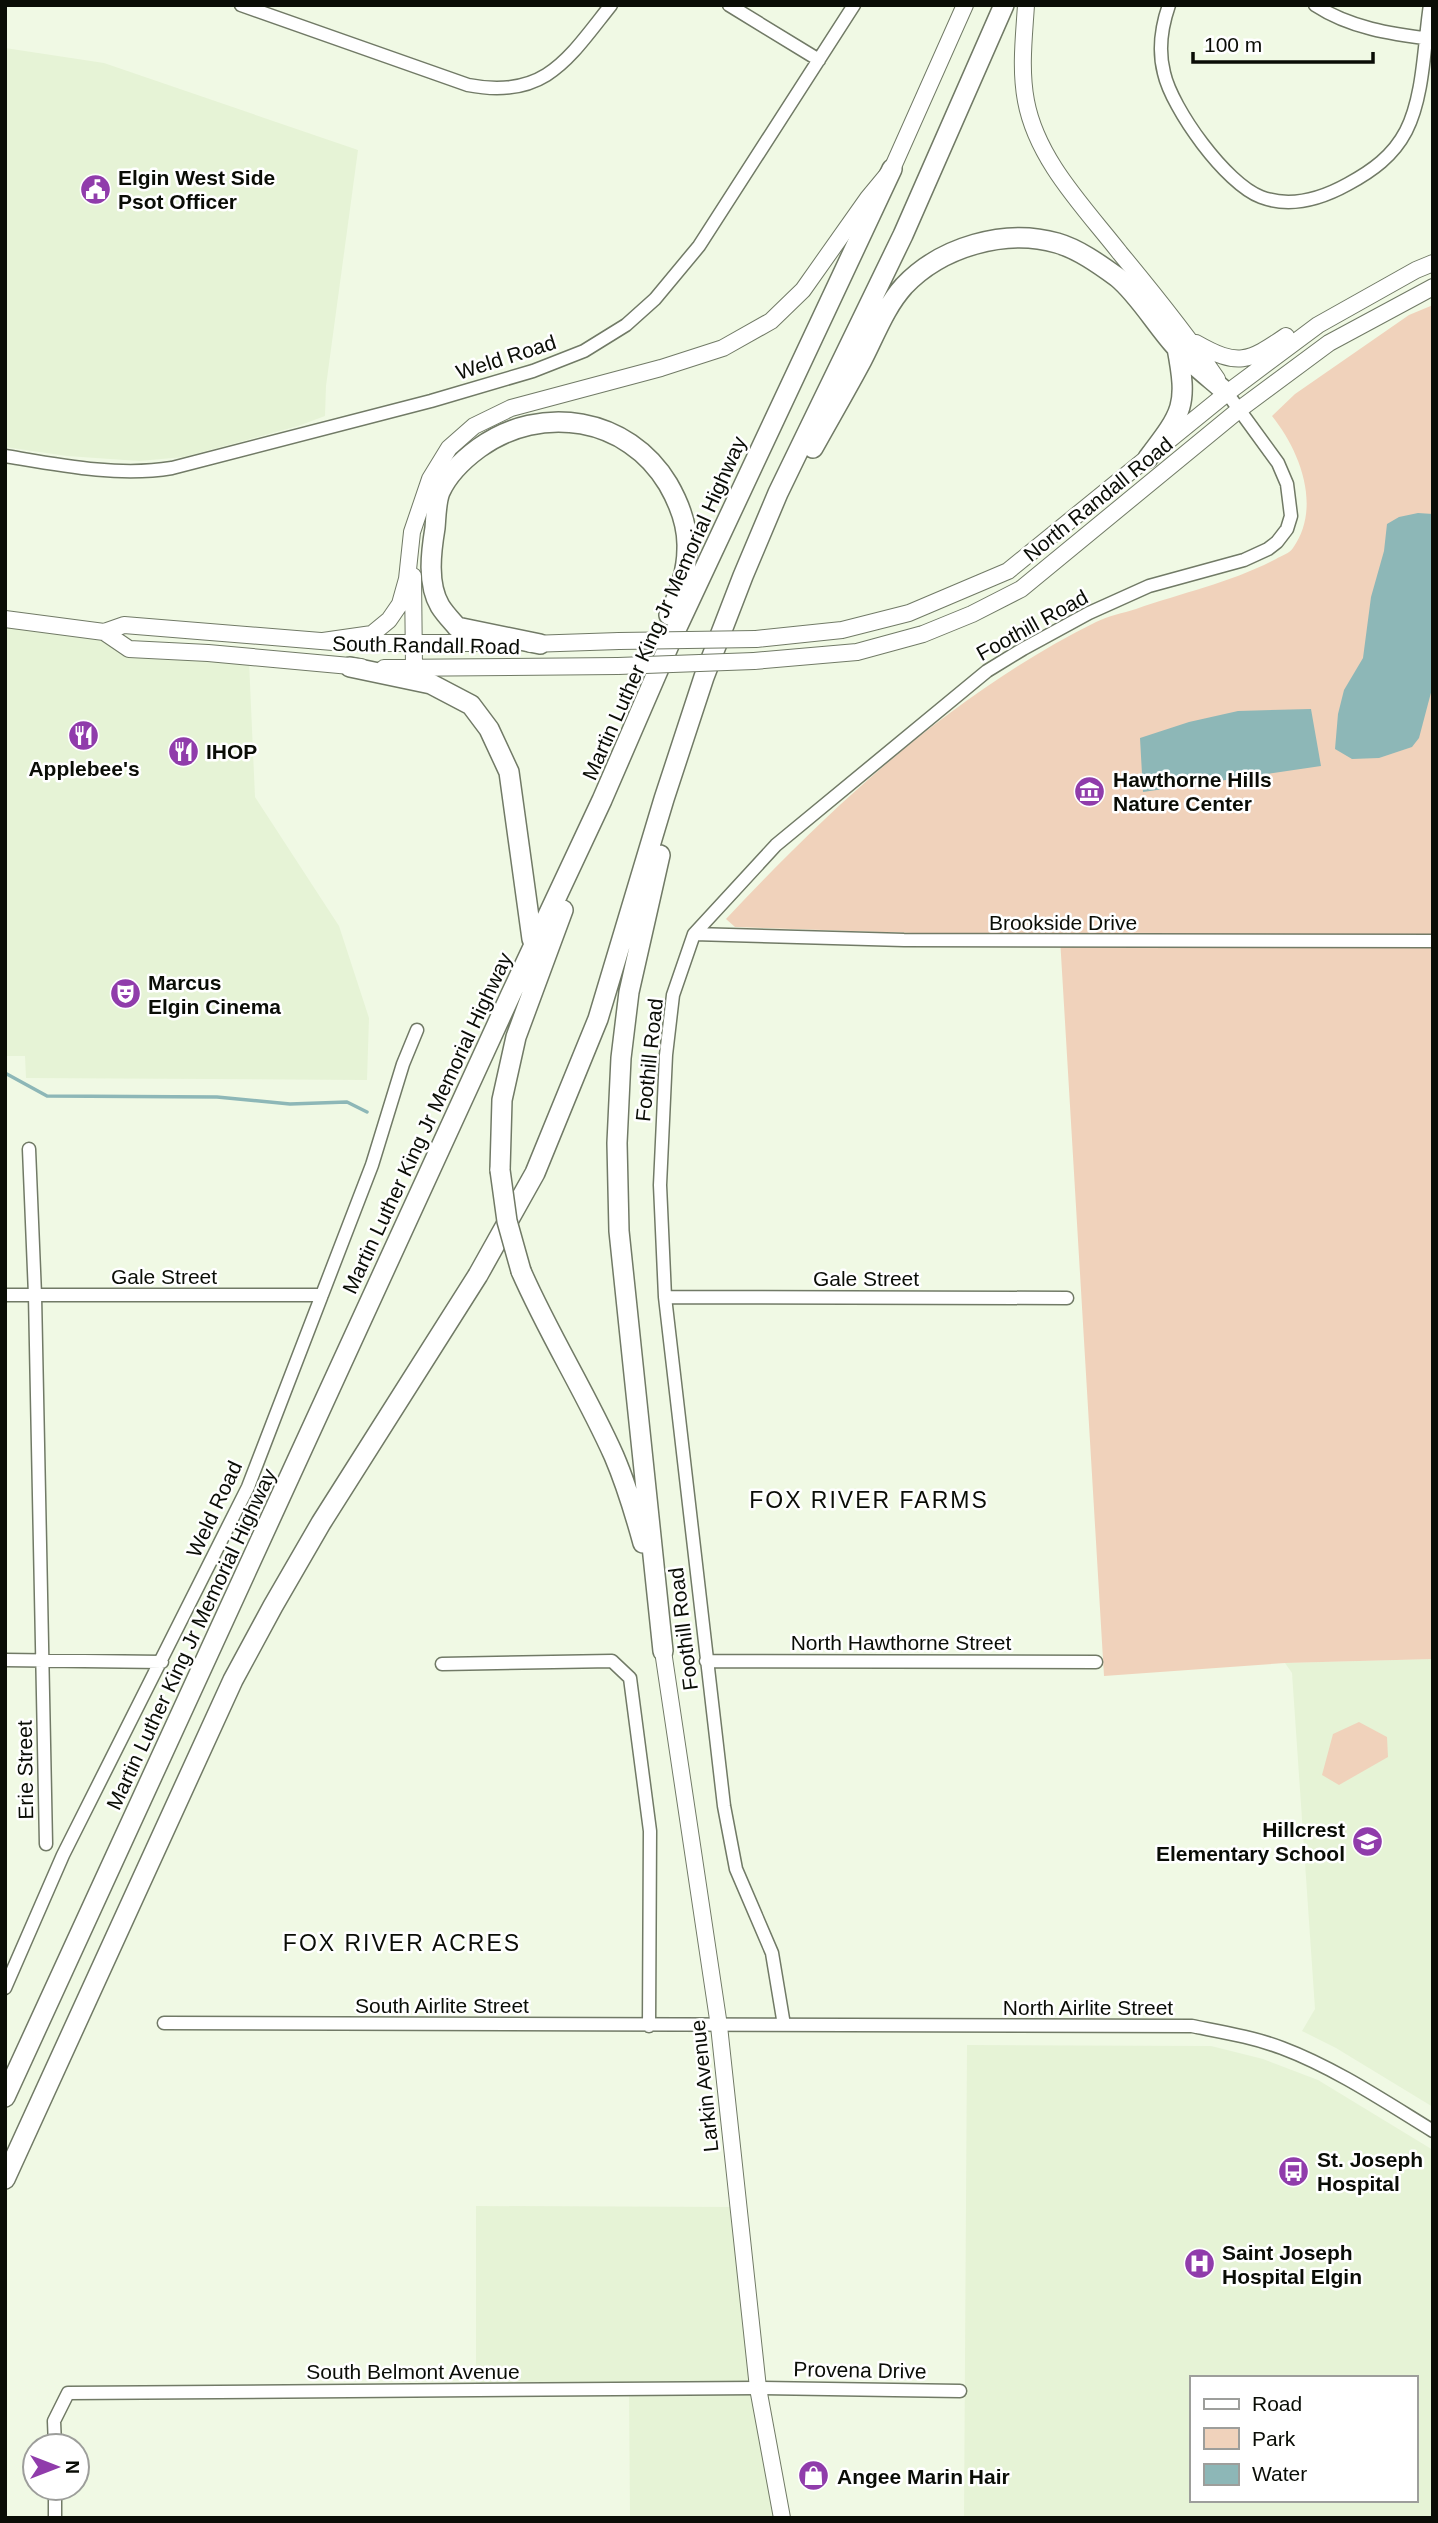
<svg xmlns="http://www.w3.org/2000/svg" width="1438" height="2523" viewBox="0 0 1438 2523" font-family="Arial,sans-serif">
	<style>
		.built { fill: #e6f3d6; fill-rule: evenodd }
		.green { fill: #f0d2bb }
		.water { fill: #8db7b7 }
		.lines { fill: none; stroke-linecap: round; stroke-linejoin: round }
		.stream { stroke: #8db7b7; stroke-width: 3.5 }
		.minor-casing { stroke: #717a66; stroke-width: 15 }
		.major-casing { stroke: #717a66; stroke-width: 18 }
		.highway-casing { stroke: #717a66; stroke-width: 22 }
		.minor { stroke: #fff; stroke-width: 12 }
		.major { stroke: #fff; stroke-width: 16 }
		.highway { stroke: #fff; stroke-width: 19 }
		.major-bridge-casing { stroke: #717a66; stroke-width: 18; stroke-linecap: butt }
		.highway-bridge-casing { stroke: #717a66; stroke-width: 22; stroke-linecap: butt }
		.major-bridge { stroke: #fff; stroke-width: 16 }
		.highway-bridge { stroke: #fff; stroke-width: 19 }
		.labels { text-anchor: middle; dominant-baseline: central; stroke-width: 5; stroke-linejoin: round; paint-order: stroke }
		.poi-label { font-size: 21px; font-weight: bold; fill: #0a0d06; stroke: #fff; text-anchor: start }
		.street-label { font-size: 21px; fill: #0a0d06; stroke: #fff }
		.neighbourhood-label { font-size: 23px; letter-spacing: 2px; fill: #0a0d06; stroke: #fff }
	</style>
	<rect width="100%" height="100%" fill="#f0f9e4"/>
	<path class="built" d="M5,48L104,63L358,150L326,386L325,416L298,426L184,457L139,461L67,456L5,447Z
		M5,623L102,635L130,653L249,661L255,797L339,926L369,1018L367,1080L26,1078L25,1056H5Z
		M1433,1659V2107L1336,2048L1302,2031L1315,2009L1292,1673L1285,1663Z
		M967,2045L1211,2046L1263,2059L1318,2080L1433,2150V2518H964ZM1191,2378H1415V2500H1191Z
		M476,2206L737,2207L756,2385L476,2387Z
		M755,2390L779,2518H630L629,2392Z"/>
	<path class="green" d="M1433,305V1659L1285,1663L1104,1676L1060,938L735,927L726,919C834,804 953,693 1096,622C1108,616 1123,613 1136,609C1182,593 1233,582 1276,559C1281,556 1290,553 1293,548C1322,507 1300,451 1272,416L1295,394L1409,315Z
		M1359,1722L1387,1737L1388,1757L1339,1785L1322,1775L1333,1734Z"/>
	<path class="water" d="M1418,513L1433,514V685L1419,738L1412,747L1379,758L1352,759L1335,749L1338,714L1344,690L1363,658L1371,597L1384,551L1387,524L1399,517Z
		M1311,709L1321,766L1143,792L1140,738L1189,722L1238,711Z"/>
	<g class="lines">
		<path class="stream" d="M5,1073L47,1096L217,1097L290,1104L347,1102L367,1112"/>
		<defs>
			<path id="minor" d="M241,5L468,85C545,100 568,59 611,5
				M729,5L819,60
				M1169,5C1161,28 1158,50 1164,73C1172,109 1226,184 1261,197C1290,208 1321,199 1348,184C1372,171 1393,156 1406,131C1424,96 1424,44 1430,5
				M1315,5C1350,28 1391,34 1432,39
				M5,456C59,465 118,477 172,468L431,401L533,371L584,351L626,325L655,299L699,246L854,5
				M694,934L904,940L1433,941
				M29,1149L35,1295L46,1844
				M5,1295H322
				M665,1297L1067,1298
				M5,1660L162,1662
				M706,1661L1096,1662
				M442,1664L612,1661L630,1678L650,1831L649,2026
				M5,1988L63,1855L248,1487L372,1165L403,1064L417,1030
				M164,2023L1192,2026C1222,2032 1253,2037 1282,2048C1335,2068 1384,2101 1433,2131
				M784,2025L772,1953L736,1869L724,1806L665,1297L660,1185L666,1055L673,995L694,934L776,845L987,671L1023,649L1089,613L1149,586L1244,560L1268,549L1277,542L1287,529L1291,516L1287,484L1278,463L1227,393
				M55,2446L54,2421L68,2393L758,2388L960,2391
				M55,2488V2518"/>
			<path id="major" d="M1026,5C1024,37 1020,69 1026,101C1037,160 1084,207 1120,253C1154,294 1187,335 1217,379
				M1196,343C1238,367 1248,362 1286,336
				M413,576L414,668
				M5,619L104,632L124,625L333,642
				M104,632L129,649L208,653L361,667
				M756,639L842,630L909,613L1008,571L1227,393L1318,325L1416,270L1433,263
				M323,641L372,634L389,620L400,604L407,579L412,532L430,479L449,448L474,426L511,408L661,368L723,348L771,321L803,290L868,198L892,169L965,5
				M359,643H508
				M530,644L619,641
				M754,661L857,652L923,634L972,614L1021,589L1240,409L1329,343L1433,287
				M384,668L618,666
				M663,1651L719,2026L758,2388L782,2518"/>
			<path id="highway" d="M813,448C829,419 846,390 862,360C875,335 885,307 904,286C941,247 1005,228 1057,243C1078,249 1099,264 1117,277C1138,294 1156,325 1175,346C1190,363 1210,378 1227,393
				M1148,458C1183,412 1188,406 1177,348
				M540,644L457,627C451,620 445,614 440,606C427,584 431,552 435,528C436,517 436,502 440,492C448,474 464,459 479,448C541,403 628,417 668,484C679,503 688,526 687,549C687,572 679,594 669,615
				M350,667L431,684L471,705L489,729L509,772L532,939
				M660,855L629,992L621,1058L617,1143L619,1231L663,1651
				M500,1170L502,1100L516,1037L563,910
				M521,1271C549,1335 586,1393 614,1456C626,1484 635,1514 643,1543
				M5,2097L511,994L602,800L673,636L892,169
				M5,2179L233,1680L273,1606L321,1523L478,1275L535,1173L598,1019L664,799L704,677L743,576L778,493L903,235L1004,5"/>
		</defs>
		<use href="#minor" class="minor-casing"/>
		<use href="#major" class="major-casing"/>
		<use href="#highway" class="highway-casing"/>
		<use href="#minor" class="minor"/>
		<use href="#major" class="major"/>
		<use href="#highway" class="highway"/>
		<defs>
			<path id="major-bridge" d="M619,641L756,639
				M618,666L754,661"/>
			<path id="highway-bridge" d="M500,1170L507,1221L521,1271"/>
		</defs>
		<use href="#major-bridge" class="major-bridge-casing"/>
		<use href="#highway-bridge" class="highway-bridge-casing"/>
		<use href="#major-bridge" class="major-bridge"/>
		<use href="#highway-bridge" class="highway-bridge"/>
	</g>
	<defs>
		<symbol id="civic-disc" viewBox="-11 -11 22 22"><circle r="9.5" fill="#903cab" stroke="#fff"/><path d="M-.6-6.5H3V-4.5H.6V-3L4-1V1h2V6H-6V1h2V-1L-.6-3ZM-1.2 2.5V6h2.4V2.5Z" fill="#fff"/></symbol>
		<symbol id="restaurant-disc" viewBox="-11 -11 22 22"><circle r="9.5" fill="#903cab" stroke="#fff"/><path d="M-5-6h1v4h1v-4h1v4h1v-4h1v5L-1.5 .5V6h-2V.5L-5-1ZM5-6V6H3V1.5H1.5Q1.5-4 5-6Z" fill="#fff"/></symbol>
		<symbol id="museum-disc" viewBox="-11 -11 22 22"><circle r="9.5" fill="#903cab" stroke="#fff"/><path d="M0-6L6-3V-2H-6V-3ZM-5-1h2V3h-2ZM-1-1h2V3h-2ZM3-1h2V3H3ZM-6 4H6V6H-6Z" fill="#fff"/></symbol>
		<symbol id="theatre-disc" viewBox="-11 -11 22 22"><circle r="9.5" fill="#903cab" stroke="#fff"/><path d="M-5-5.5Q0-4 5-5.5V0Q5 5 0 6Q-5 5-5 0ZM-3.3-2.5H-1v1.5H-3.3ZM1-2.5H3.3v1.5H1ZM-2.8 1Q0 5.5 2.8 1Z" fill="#fff"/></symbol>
		<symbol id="school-disc" viewBox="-11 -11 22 22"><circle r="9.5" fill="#903cab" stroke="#fff"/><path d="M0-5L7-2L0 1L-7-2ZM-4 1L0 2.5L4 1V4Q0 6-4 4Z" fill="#fff"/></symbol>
		<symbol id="bus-disc" viewBox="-11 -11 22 22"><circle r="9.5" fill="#903cab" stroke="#fff"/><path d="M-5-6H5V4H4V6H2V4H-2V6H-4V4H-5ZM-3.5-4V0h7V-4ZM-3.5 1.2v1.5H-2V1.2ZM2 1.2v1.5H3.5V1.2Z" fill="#fff"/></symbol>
		<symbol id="hospital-disc" viewBox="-11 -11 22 22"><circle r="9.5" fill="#903cab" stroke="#fff"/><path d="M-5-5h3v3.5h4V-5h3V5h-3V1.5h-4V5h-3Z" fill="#fff"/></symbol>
		<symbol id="shop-disc" viewBox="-11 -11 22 22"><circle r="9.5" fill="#903cab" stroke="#fff"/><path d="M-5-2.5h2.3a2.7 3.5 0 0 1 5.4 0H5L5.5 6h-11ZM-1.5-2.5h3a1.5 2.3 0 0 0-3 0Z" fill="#fff"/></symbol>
	</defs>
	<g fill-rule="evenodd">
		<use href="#civic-disc" x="78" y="172" width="35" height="35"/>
		<use href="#restaurant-disc" x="66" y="718" width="35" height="35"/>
		<use href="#restaurant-disc" x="166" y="734" width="35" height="35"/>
		<use href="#museum-disc" x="1072" y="774" width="35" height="35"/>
		<use href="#theatre-disc" x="108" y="976" width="35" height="35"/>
		<use href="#school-disc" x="1350" y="1824" width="35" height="35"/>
		<use href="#bus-disc" x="1276" y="2154" width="35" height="35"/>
		<use href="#hospital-disc" x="1182" y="2246" width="35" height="35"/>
		<use href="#shop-disc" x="796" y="2458" width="35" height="35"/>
	</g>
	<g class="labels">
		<g class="poi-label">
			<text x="118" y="177">Elgin West Side<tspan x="118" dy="24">Psot Officer</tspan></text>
			<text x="206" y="751">IHOP</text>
			<text x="84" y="768" text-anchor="middle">Applebee's</text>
			<text x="1113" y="779">Hawthorne Hills<tspan x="1113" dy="24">Nature Center</tspan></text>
			<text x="148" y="982">Marcus<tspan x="148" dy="24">Elgin Cinema</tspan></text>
			<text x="1345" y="1829" text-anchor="end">Hillcrest<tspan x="1345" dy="24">Elementary School</tspan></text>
			<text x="1317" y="2159">St. Joseph<tspan x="1317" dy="24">Hospital</tspan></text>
			<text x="1222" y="2252">Saint Joseph<tspan x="1222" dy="24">Hospital Elgin</tspan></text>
			<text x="837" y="2476">Angee Marin Hair</text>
		</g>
		<g class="street-label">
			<text transform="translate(506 357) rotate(-18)">Weld Road</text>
			<text transform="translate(1098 499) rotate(-39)">North Randall Road</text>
			<text transform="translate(664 608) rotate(-66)">Martin Luther King Jr Memorial Highway</text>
			<text transform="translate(1032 625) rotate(-29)">Foothill Road</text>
			<text transform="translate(426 645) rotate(1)">South Randall Road</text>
			<text x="1063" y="922">Brookside Drive</text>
			<text transform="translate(649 1060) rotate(-84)">Foothill Road</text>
			<text transform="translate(427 1123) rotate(-65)">Martin Luther King Jr Memorial Highway</text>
			<text x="164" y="1276">Gale Street</text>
			<text x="866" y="1278">Gale Street</text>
			<text transform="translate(214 1509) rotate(-65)">Weld Road</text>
			<text transform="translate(683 1629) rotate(-97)">Foothill Road</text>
			<text transform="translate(191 1639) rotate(-65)">Martin Luther King Jr Memorial Highway</text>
			<text x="901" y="1642">North Hawthorne Street</text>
			<text transform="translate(25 1770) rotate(-91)">Erie Street</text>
			<text x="442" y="2005">South Airlite Street</text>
			<text x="1088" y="2007">North Airlite Street</text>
			<text transform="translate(704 2086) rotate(-96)">Larkin Avenue</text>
			<text transform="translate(860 2370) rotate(1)">Provena Drive</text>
			<text x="413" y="2371">South Belmont Avenue</text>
		</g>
		<g class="neighbourhood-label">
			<text x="869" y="1500">FOX RIVER FARMS</text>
			<text x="402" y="1943">FOX RIVER ACRES</text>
		</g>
	</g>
	<rect width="1438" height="2523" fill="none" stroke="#0a0d06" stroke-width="14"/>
	<rect x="1190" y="2376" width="228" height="126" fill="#ffffff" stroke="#9d9e9b" stroke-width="2"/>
	<rect x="1204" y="2399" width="35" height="10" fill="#ffffff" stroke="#9d9e9b" stroke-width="2"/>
	<text x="1252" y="2411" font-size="21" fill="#0a0d06">Road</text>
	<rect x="1204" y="2428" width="35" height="21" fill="#f0d2bb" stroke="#9d9e9b" stroke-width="2"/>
	<text x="1252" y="2446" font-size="21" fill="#0a0d06">Park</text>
	<rect x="1204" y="2464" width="35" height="21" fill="#8db7b7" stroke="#9d9e9b" stroke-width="2"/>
	<text x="1252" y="2481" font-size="21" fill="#0a0d06">Water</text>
	<g transform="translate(56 2467) rotate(90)"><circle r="33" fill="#ffffff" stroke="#9d9e9b" stroke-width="2"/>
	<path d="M0-5L12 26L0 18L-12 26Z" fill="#903cab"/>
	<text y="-10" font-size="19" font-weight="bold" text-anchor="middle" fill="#0a0d06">N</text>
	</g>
	<path d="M1193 52v10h180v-10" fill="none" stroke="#0a0d06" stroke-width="3.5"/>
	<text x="1204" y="52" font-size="21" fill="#0a0d06" stroke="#ffffff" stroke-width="5" paint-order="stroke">100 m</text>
</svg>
